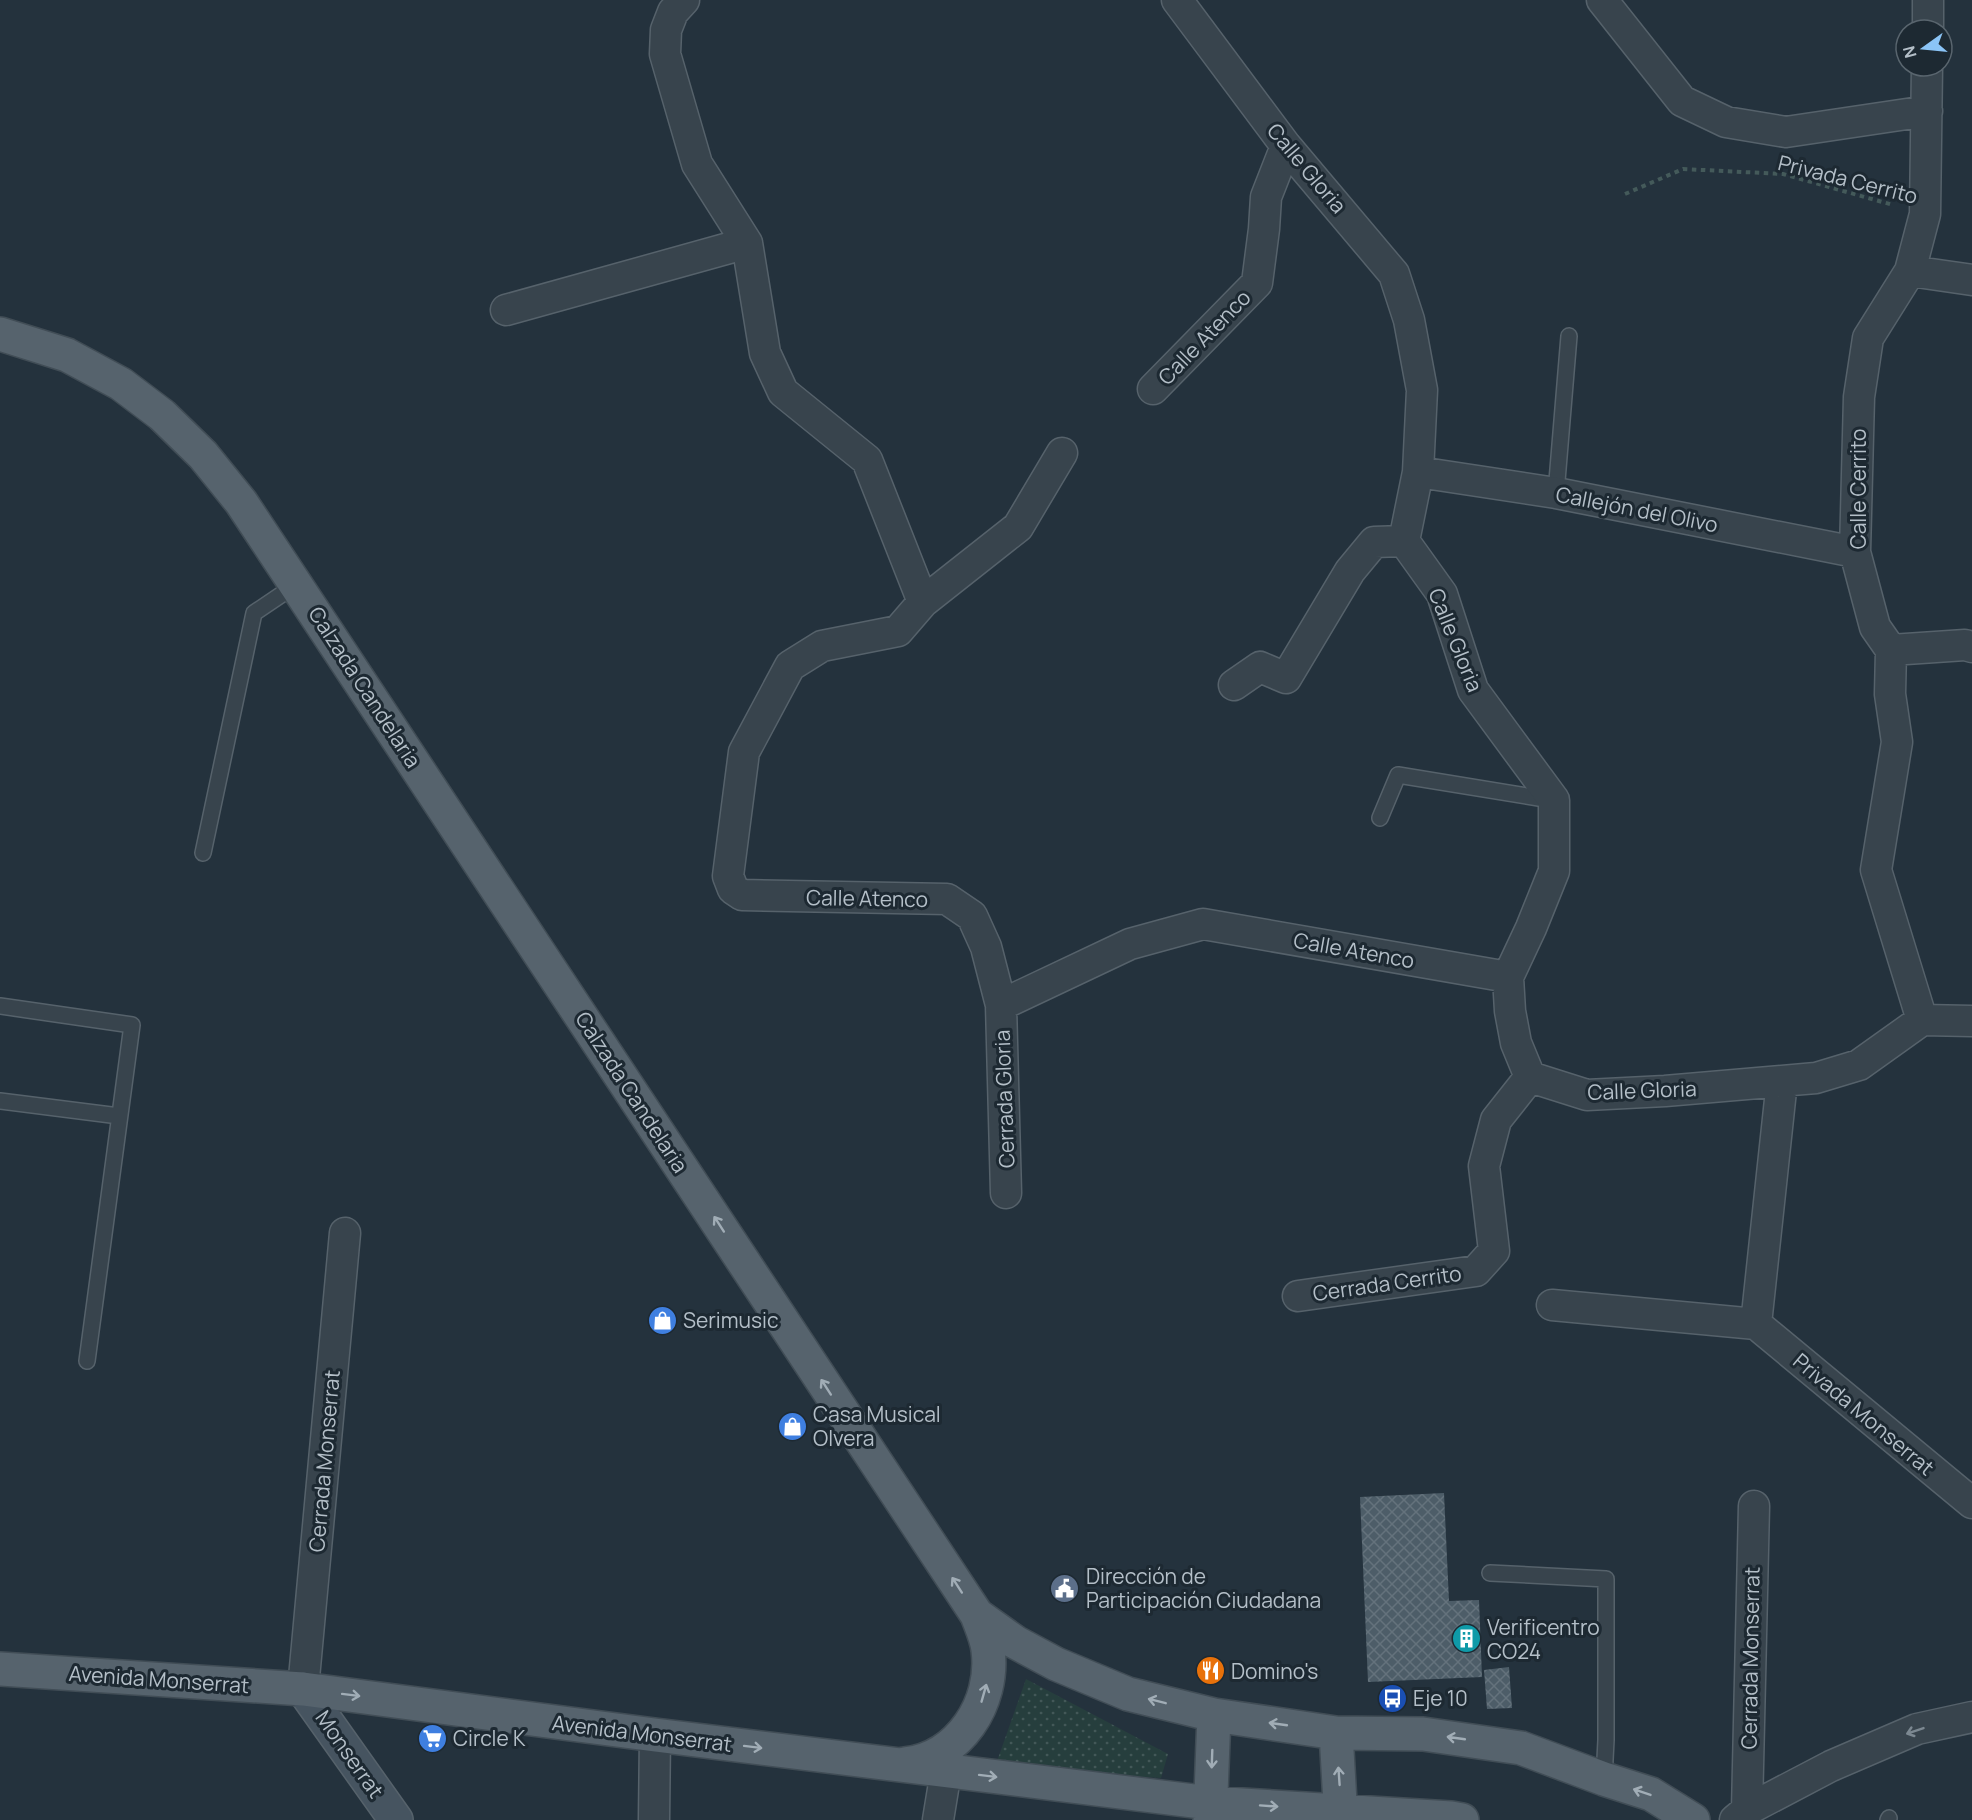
<svg xmlns="http://www.w3.org/2000/svg" width="1972" height="1820" viewBox="0 0 1972 1820" font-family="Manrope,sans-serif">
	<style>
		.green { fill: url(#green-dots) }
		.building { fill: url(#building-cross-hatch) }
		.lines { fill: none; stroke-linecap: round; stroke-linejoin: round }
		.lane-casing { stroke: #56626b; stroke-width: 18 }
		.street-casing { stroke: #56626b; stroke-width: 33 }
		.secondary-casing { stroke: #56626b; stroke-width: 36 }
		.primary-casing { stroke: #414d56; stroke-width: 36 }
		.path { stroke: #445a5a; stroke-width: 4; stroke-dasharray: 4.5 4.5; stroke-linecap: butt }
		.lane { stroke: #38444d; stroke-width: 15 }
		.street { stroke: #38444d; stroke-width: 30 }
		.secondary { stroke: #465460; stroke-width: 33 }
		.primary { stroke: #56636d; stroke-width: 33 }
		.oneway { stroke: #a1adb6 }
		.oneway2 { stroke: #7c8891 }
		.labels { text-anchor: middle; dominant-baseline: central; stroke-width: 6; stroke-linejoin: round; paint-order: stroke }
		.street-label { font-size: 21px; fill: #b4bfc8; stroke: #1d2932 }
		.poi-label { font-size: 21px; fill: #b4bfc8; stroke: #1d2932; text-anchor: start }
	</style>
	<defs>
		<pattern id="green-dots" width="8" height="8" patternUnits="userSpaceOnUse" patternTransform="scale(1.5)"><rect width="8" height="8" fill="#263e3d"/><path d="M2 2h.1M6 6h.1" fill="none" stroke="#435858" stroke-width="1.8" stroke-linecap="round"/></pattern>
		<pattern id="building-cross-hatch" width="8" height="8" patternUnits="userSpaceOnUse" patternTransform="scale(1.5)"><rect width="8" height="8" fill="#4d5d68"/><path d="M0 0l8 8M0 8l8-8" fill="none" stroke="#64727c"/></pattern>
	</defs>
	<rect width="100%" height="100%" fill="#24323d"/>
	<path class="green" d="M1026,1679L1168,1754L1161,1778L995,1767Z"/>
	<path class="building" d="M1444,1493L1449,1601L1479,1600L1482,1677L1368,1682L1360,1497Z
		M1509,1667L1512,1708L1487,1709L1484,1670Z"/>
	<g class="lines">
		<defs>
			<path id="lane" d="M1556,493L1569,336
				M1380,818L1398,775L1551,800
				M203,853L254,613L297,584
				M0,1006L132,1025L87,1361
				M0,1101L119,1116
				M1490,1573L1606,1579V1740L1604,1779
				M1888,1820L1889,1818"/>
			<path id="street" d="M684,0L673,12L666,30L665,54L697,164L747,243L765,353L783,392L867,460L923,602
				M1177,0L1286,146L1394,274L1409,320L1422,390L1418,472L1404,541L1442,594L1473,690L1554,800V871L1531,928L1508,977L1510,1011L1516,1043L1530,1077L1587,1095L1665,1091L1816,1078L1859,1065L1922,1020L1972,1021
				M1602,0L1682,101L1726,122L1786,132L1927,111
				M1928,30V0
				M1910,271L1972,280
				M506,310L747,243
				M1153,389L1257,283L1264,229L1266,197L1286,146
				M1062,453L1018,527L923,602L898,631L822,646L790,666L744,752L728,876L733,889L742,895L947,899L972,916L986,947L1001,1005L1130,944L1203,924L1508,977
				M1418,472L1556,493L1855,552
				M1891,650L1965,645L1972,647
				M1234,685L1260,667L1286,678L1350,571L1374,542L1404,541
				M1001,1005L1006,1193
				M1922,1020L1876,870L1897,742L1890,694L1891,650L1875,627L1855,552L1859,397L1868,338L1910,271L1925,214L1927,66
				M1782,1081L1756,1324L1972,1503
				M1298,1296L1476,1271L1494,1251L1484,1166L1496,1120L1530,1077
				M1552,1305L1756,1324
				M303,1689L345,1233
				M1747,1810L1754,1506
				M654,1820L655,1735
				M938,1820L946,1771
				M1735,1820L1747,1810L1831,1766L1917,1729L1972,1717"/>
			<path id="secondary" d="M303,1689L396,1820"/>
			<path id="primary" d="M0,334L67,355L121,384L162,415L203,455L241,502L977,1615L1015,1642L1056,1664L1128,1694L1214,1715L1336,1733L1423,1734L1521,1748L1604,1779L1651,1794L1693,1820
				M0,1669L303,1689L655,1735L1210,1803L1451,1818L1462,1820
				M1336,1733L1341,1820
				M905,1764C959,1758 995,1703 988,1650C987,1639 981,1626 977,1615
				M1210,1820L1214,1715"/>
		</defs>
		<use href="#lane" class="lane-casing"/>
		<use href="#street" class="street-casing"/>
		<use href="#secondary" class="secondary-casing"/>
		<use href="#primary" class="primary-casing"/>
		<path class="path" d="M1625,194L1683,169L1783,174L1893,205"/>
		<use href="#lane" class="lane"/>
		<use href="#street" class="street"/>
		<use href="#secondary" class="secondary"/>
		<use href="#primary" class="primary"/>
	</g>
	<defs><path id="oneway-shaft" d="M-6 0H5M1.5-3L5.5 0L1.5 3" fill="none" stroke-width="1.6" stroke-linecap="round" stroke-linejoin="round" transform="scale(1.5)"/></defs>
	<g class="oneway">
		<use href="#oneway-shaft" transform="translate(719 1224) rotate(-123)"/>
		<use href="#oneway-shaft" transform="translate(826 1387) rotate(-123)"/>
		<use href="#oneway-shaft" transform="translate(957 1585) rotate(-123)"/>
		<use href="#oneway-shaft" transform="translate(984 1693) rotate(-74)"/>
		<use href="#oneway-shaft" transform="translate(351 1695) rotate(7)"/>
		<use href="#oneway-shaft" transform="translate(1157 1701) rotate(-166)"/>
		<use href="#oneway-shaft" transform="translate(1278 1724) rotate(-172)"/>
		<use href="#oneway-shaft" transform="translate(1456 1738) rotate(-172)"/>
		<use href="#oneway-shaft" transform="translate(753 1747) rotate(7)"/>
		<use href="#oneway-shaft" transform="translate(1212 1759) rotate(92)"/>
		<use href="#oneway-shaft" transform="translate(988 1776) rotate(7)"/>
		<use href="#oneway-shaft" transform="translate(1339 1776) rotate(-94)"/>
		<use href="#oneway-shaft" transform="translate(1642 1792) rotate(-161)"/>
		<use href="#oneway-shaft" transform="translate(1269 1806) rotate(4)"/>
	</g>
	<use class="oneway2" href="#oneway-shaft" transform="translate(1915 1731) rotate(161)"/>
	<defs>
		<symbol id="shop-disc" viewBox="-11 -11 22 22"><circle r="9.5" fill="#3f7fe0" stroke="#1d2932"/><path d="M-5-2.5h2.3a2.7 3.5 0 0 1 5.4 0H5L5.5 6h-11ZM-1.5-2.5h3a1.5 2.3 0 0 0-3 0Z" fill="#fff"/></symbol>
		<symbol id="civic-disc" viewBox="-11 -11 22 22"><circle r="9.5" fill="#5c6f8a" stroke="#1d2932"/><path d="M-.6-6.5H3V-4.5H.6V-3L4-1V1h2V6H-6V1h2V-1L-.6-3ZM-1.2 2.5V6h2.4V2.5Z" fill="#fff"/></symbol>
		<symbol id="building-disc" viewBox="-11 -11 22 22"><circle r="9.5" fill="#0f9aa8" stroke="#1d2932"/><path d="M-4-6H4V6H1V3H-1V6H-4ZM-2.5-4.3h1.7v1.8h-1.7ZM.8-4.3h1.7v1.8H.8ZM-2.5-1h1.7V.8h-1.7ZM.8-1h1.7V.8H.8Z" fill="#fff"/></symbol>
		<symbol id="restaurant-disc" viewBox="-11 -11 22 22"><circle r="9.5" fill="#e8710a" stroke="#1d2932"/><path d="M-5-6h1v4h1v-4h1v4h1v-4h1v5L-1.5 .5V6h-2V.5L-5-1ZM5-6V6H3V1.5H1.5Q1.5-4 5-6Z" fill="#fff"/></symbol>
		<symbol id="bus-disc" viewBox="-11 -11 22 22"><circle r="9.5" fill="#1a4fb4" stroke="#1d2932"/><path d="M-5-6H5V4H4V6H2V4H-2V6H-4V4H-5ZM-3.5-4V0h7V-4ZM-3.5 1.2v1.5H-2V1.2ZM2 1.2v1.5H3.5V1.2Z" fill="#fff"/></symbol>
		<symbol id="supermarket-disc" viewBox="-11 -11 22 22"><circle r="9.5" fill="#3f7fe0" stroke="#1d2932"/><path d="M-6-5.5h2.5l.6 2H6L4.5 2H-2.5L-4.4-4H-6ZM-1.5 3.2a1.3 1.3 0 1 0 .1 0ZM3 3.2a1.3 1.3 0 1 0 .1 0Z" fill="#fff"/></symbol>
	</defs>
	<g fill-rule="evenodd">
		<use href="#shop-disc" x="646" y="1304" width="33" height="33"/>
		<use href="#shop-disc" x="776" y="1410" width="33" height="33"/>
		<use href="#civic-disc" x="1048" y="1572" width="33" height="33"/>
		<use href="#building-disc" x="1450" y="1622" width="33" height="33"/>
		<use href="#restaurant-disc" x="1194" y="1654" width="33" height="33"/>
		<use href="#bus-disc" x="1376" y="1682" width="33" height="33"/>
		<use href="#supermarket-disc" x="416" y="1722" width="33" height="33"/>
	</g>
	<g class="labels">
		<g class="street-label">
			<text transform="translate(1307 168) rotate(50)">Calle Gloria</text>
			<text transform="translate(1848 179) rotate(14)">Privada Cerrito</text>
			<text transform="translate(1204 337) rotate(-46)">Calle Atenco</text>
			<text transform="translate(1858 489) rotate(-90)">Calle Cerrito</text>
			<text transform="translate(1637 509) rotate(11)">Callejón del Olivo</text>
			<text transform="translate(1456 640) rotate(68)">Calle Gloria</text>
			<text transform="translate(365 687) rotate(57)">Calzada Candelaria</text>
			<text transform="translate(867 898) rotate(1)">Calle Atenco</text>
			<text transform="translate(1354 950) rotate(10)">Calle Atenco</text>
			<text transform="translate(1642 1090) rotate(-2)">Calle Gloria</text>
			<text transform="translate(632 1092) rotate(57)">Calzada Candelaria</text>
			<text transform="translate(1004 1099) rotate(-92)">Cerrada Gloria</text>
			<text transform="translate(1387 1283) rotate(-8)">Cerrada Cerrito</text>
			<text transform="translate(1864 1414) rotate(40)">Privada Monserrat</text>
			<text transform="translate(324 1461) rotate(-85)">Cerrada Monserrat</text>
			<text transform="translate(1750 1658) rotate(-89)">Cerrada Monserrat</text>
			<text transform="translate(159 1679) rotate(4)">Avenida Monserrat</text>
			<text transform="translate(642 1733) rotate(7)">Avenida Monserrat</text>
			<text transform="translate(350 1754) rotate(55)">Monserrat</text>
		</g>
		<g class="poi-label">
			<text x="683" y="1320">Serimusic</text>
			<text x="813" y="1414">Casa Musical<tspan x="813" dy="24">Olvera</tspan></text>
			<text x="1086" y="1576">Dirección de<tspan x="1086" dy="24">Participación Ciudadana</tspan></text>
			<text x="1487" y="1627">Verificentro<tspan x="1487" dy="24">CO24</tspan></text>
			<text x="1231" y="1671">Domino's</text>
			<text x="1413" y="1698">Eje 10</text>
			<text x="453" y="1738">Circle K</text>
		</g>
	</g>
	<g transform="translate(1924 48) rotate(255)"><circle r="28" fill="#1d2932" stroke="#59656e" stroke-width="1.5"/>
	<path d="M0-4.5L10 22L0 15L-10 22Z" fill="#8bc4f6"/>
	<text y="-9" font-size="16" font-weight="bold" text-anchor="middle" fill="#b4bfc8">N</text>
	</g>
</svg>
